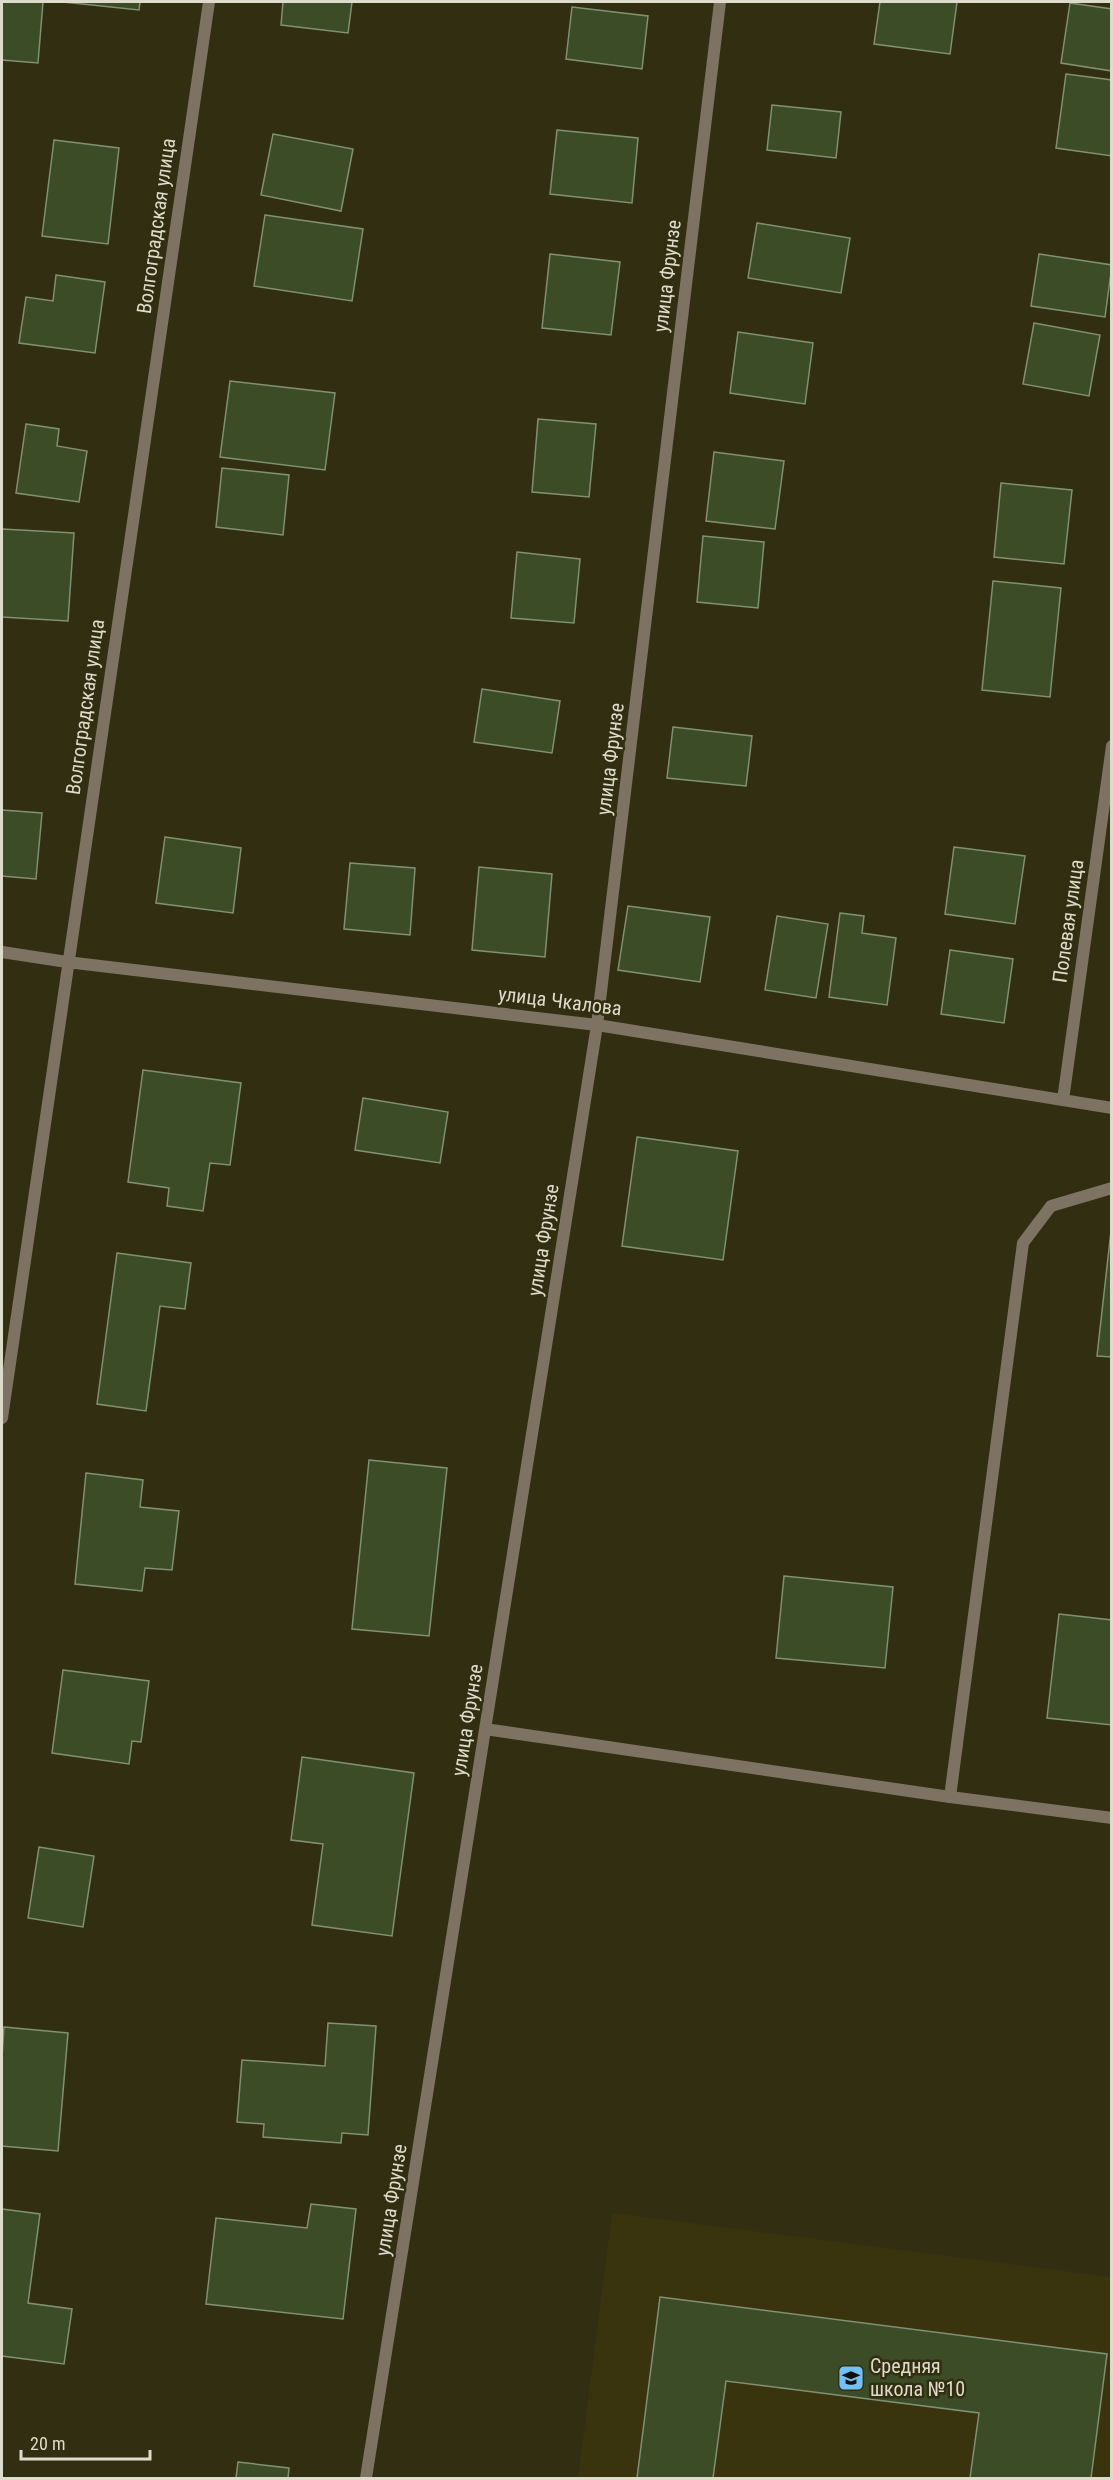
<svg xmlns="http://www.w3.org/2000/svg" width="1113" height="2480" viewBox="0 0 1113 2480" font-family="'Roboto Condensed',sans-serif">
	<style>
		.built { fill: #39340e }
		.building { fill: #3b4c27; stroke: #819073; stroke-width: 1.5 }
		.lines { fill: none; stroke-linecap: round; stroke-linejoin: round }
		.lane { stroke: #7e7262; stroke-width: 12 }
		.street { stroke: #7e7262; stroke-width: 12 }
		.labels { text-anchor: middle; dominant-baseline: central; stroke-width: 5; stroke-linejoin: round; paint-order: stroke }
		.street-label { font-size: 20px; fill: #dddccb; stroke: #322e11 }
		.poi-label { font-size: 20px; fill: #dddccb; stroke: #322e11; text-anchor: start }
	</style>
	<rect width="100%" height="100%" fill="#322e11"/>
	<path class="built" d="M612,2213L1111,2277V2478H578Z"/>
	<path class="building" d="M2,2H43L38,63L2,60Z
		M63,2H140L139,10Z
		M283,2H352L348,33L281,25Z
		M880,2H957L950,54L874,44Z
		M1070,3L1112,9V71L1061,63Z
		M572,7L648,16L642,69L566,59Z
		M1066,74L1112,80V156L1056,148Z
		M772,105L841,112L836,158L767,150Z
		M557,130L638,138L632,203L550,194Z
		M273,134L353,149L341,211L261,195Z
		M54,140L119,148L108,244L42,236Z
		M265,215L363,229L352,301L254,286Z
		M757,223L850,238L841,293L748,278Z
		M550,254L620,262L611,335L542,328Z
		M1039,254L1112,265L1105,317L1031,306Z
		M56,275L105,282L95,353L19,343L26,297L53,301Z
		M1034,323L1100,335L1089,396L1023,384Z
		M738,332L813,343L805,404L730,393Z
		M230,381L335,393L325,470L220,457Z
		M538,419L596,424L589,497L532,492Z
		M26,424L59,429L57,446L87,451L79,502L16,493Z
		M714,452L784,461L775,529L706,521Z
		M222,468L289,475L283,535L216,527Z
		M1001,483L1072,490L1064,564L994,557Z
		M2,529L74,533L68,621L2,617Z
		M703,536L764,542L758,608L697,602Z
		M517,552L580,559L574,623L511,618Z
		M993,581L1061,588L1050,697L982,690Z
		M482,689L560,701L552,753L474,742Z
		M673,727L752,736L746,786L667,778Z
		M2,810L42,813L36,879L2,876Z
		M165,837L241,848L233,913L156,903Z
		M954,847L1025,856L1015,924L945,914Z
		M350,863L415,868L410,935L344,929Z
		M479,867L552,874L545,957L472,950Z
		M628,906L710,917L700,982L618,970Z
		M840,913L864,916L862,933L896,938L887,1005L829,997Z
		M777,916L828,924L816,998L765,990Z
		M950,950L1013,959L1004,1023L941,1014Z
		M143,1070L241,1083L230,1165L210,1163L203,1211L167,1206L169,1188L128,1182Z
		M363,1098L448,1112L440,1163L355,1150Z
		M637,1137L738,1151L723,1260L622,1246Z
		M1112,1222V1357L1097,1356Z
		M117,1253L191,1263L185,1309L160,1306L146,1411L97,1404Z
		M369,1460L447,1468L429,1636L352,1629Z
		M86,1473L143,1480L140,1507L179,1511L172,1570L145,1568L142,1591L75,1584Z
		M784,1576L893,1587L885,1668L776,1658Z
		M1059,1614L1112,1620V1725L1047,1718Z
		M63,1670L149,1681L141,1742L132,1741L129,1764L52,1753Z
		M302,1757L414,1773L392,1936L312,1925L323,1844L291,1840Z
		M39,1847L94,1856L83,1927L28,1918Z
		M328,2023L376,2026L368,2135L342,2133L341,2143L263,2137L264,2124L237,2122L242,2060L325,2066Z
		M4,2027L68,2033L58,2151L2,2146V2057Z
		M311,2204L356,2209L343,2319L206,2304L216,2218L307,2228Z
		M2,2209L40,2214L28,2303L72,2309L64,2364L2,2356Z
		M660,2297L1107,2354L1091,2478H970L979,2413L726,2381L713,2478H637Z
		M238,2462L289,2468L288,2478H236Z"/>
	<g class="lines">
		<path class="lane" d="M950,1797L1023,1243L1051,1206L1112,1188"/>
		<path class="street" d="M2,952L67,962L597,1025L1112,1108
			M1063,1100L1112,746
			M2,1418L209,2
			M485,1729L950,1797L1112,1818
			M366,2478L597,1025L720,2"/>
	</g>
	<defs>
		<symbol id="school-square" viewBox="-11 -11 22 22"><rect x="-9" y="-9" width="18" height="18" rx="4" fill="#71c1f5" stroke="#322e11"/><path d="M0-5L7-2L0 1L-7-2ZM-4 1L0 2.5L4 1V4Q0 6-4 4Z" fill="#111"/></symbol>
	</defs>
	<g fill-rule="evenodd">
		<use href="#school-square" x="836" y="2363" width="30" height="30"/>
	</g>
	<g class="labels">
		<g class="street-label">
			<text transform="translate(156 226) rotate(-82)">Волгоградская улица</text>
			<text transform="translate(667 276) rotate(-83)">улица Фрунзе</text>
			<text transform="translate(85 707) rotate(-82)">Волгоградская улица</text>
			<text transform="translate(610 759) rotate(-83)">улица Фрунзе</text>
			<text transform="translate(1068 921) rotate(-82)">Полевая улица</text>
			<text transform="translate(560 1001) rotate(7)">улица Чкалова</text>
			<text transform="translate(543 1240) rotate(-81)">улица Фрунзе</text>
			<text transform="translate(467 1720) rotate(-81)">улица Фрунзе</text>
			<text transform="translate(391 2200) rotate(-81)">улица Фрунзе</text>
		</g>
		<g class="poi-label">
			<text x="870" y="2366">Средняя<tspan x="870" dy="23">школа №10</tspan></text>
		</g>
	</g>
	<rect width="1113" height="2480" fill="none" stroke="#dddccb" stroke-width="6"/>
	<path d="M21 2450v9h129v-9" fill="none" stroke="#dddccb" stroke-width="3"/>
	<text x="30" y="2450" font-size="18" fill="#dddccb" stroke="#322e11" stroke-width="4.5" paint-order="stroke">20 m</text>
</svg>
